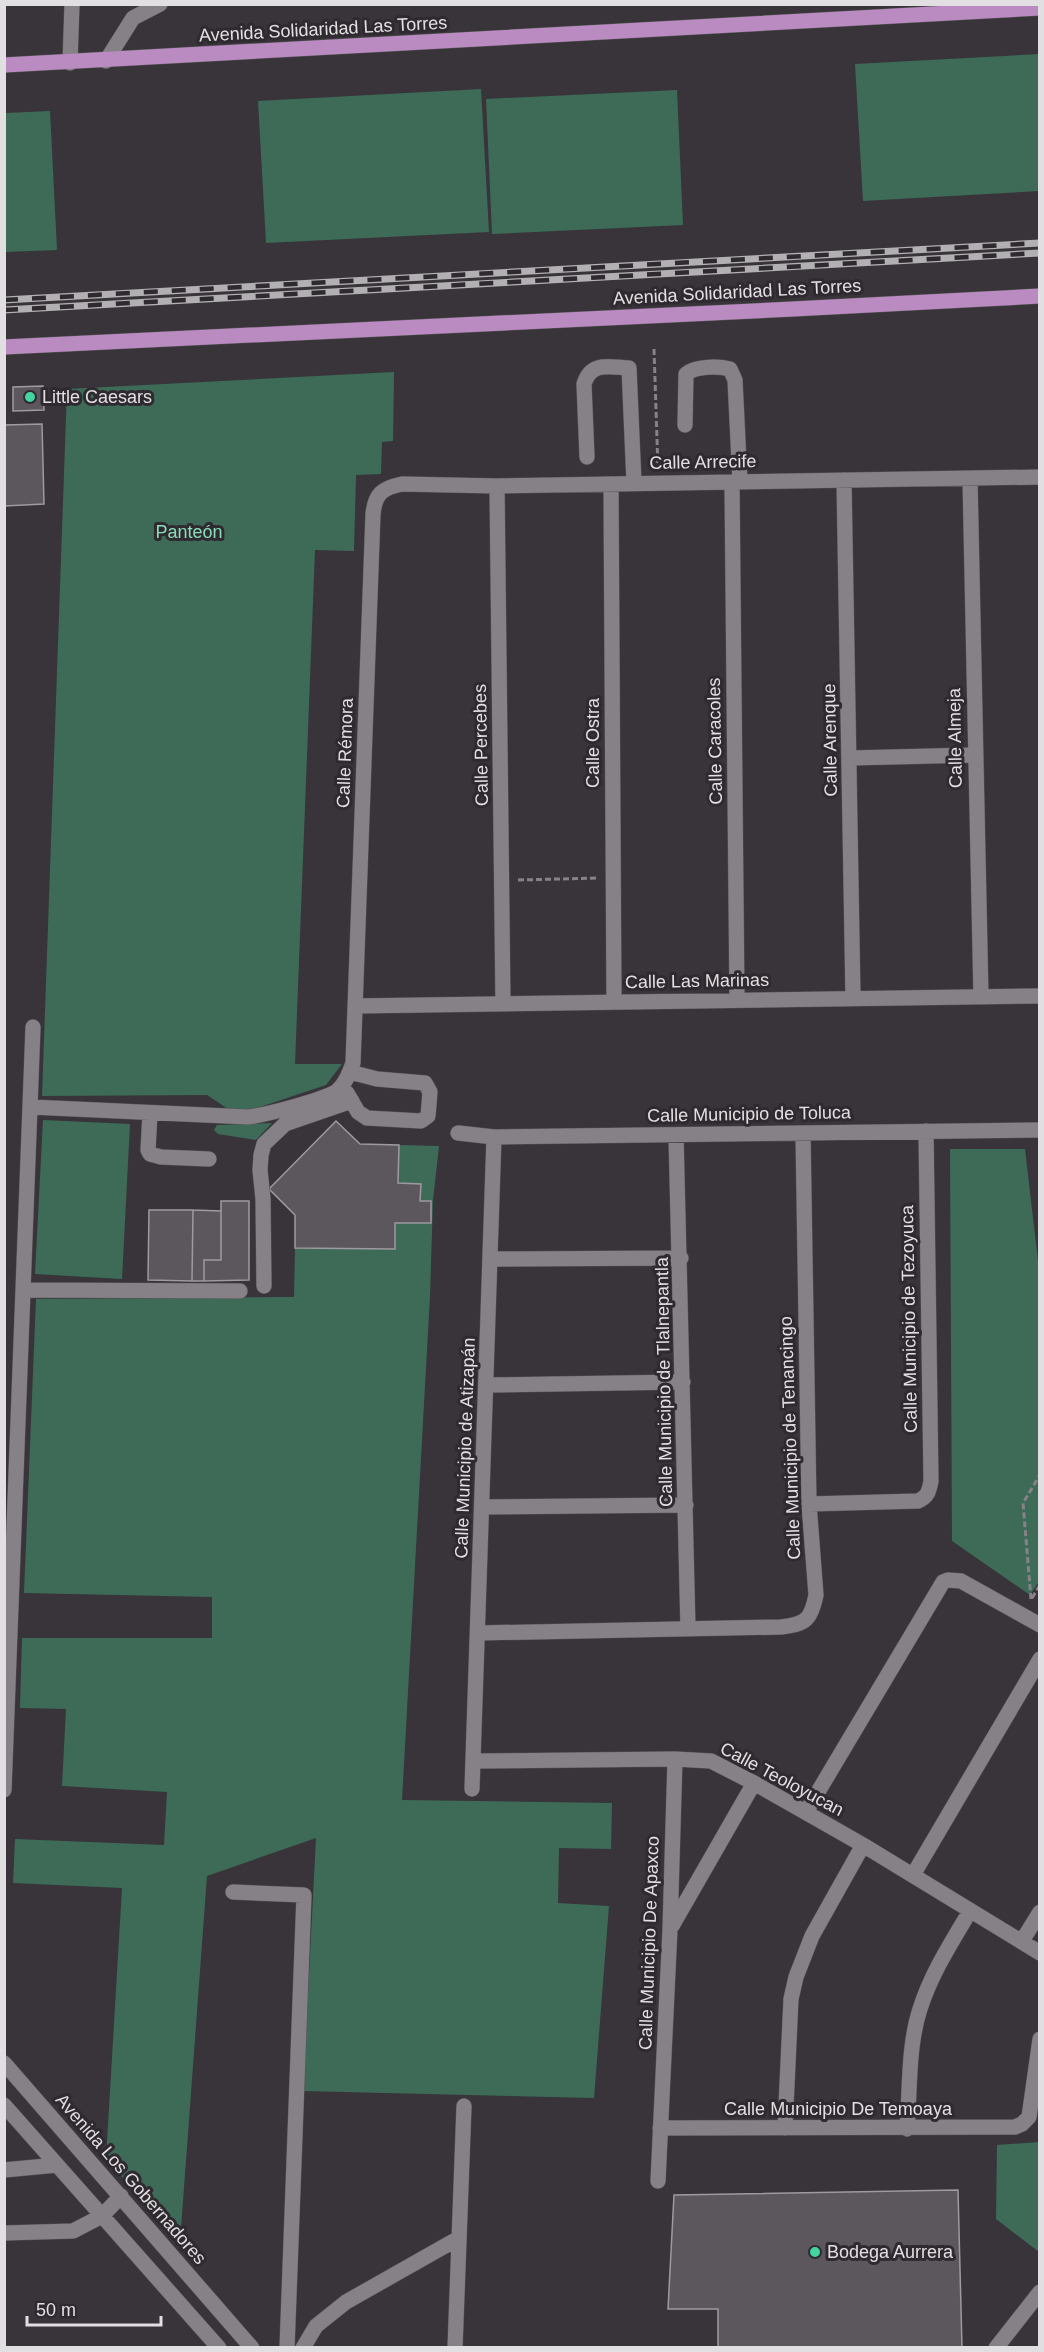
<svg xmlns="http://www.w3.org/2000/svg" width="1044" height="2352" viewBox="0 0 1044 2352" font-family="Arial,sans-serif">
	<style>
		.green { fill: #3d6b58 }
		.building { fill: #5b575c; stroke: #9f9a9f; stroke-width: 1.5 }
		.lines { fill: none; stroke-linecap: round; stroke-linejoin: round }
		.minor-casing { stroke: #565356; stroke-width: 16 }
		.major-casing { stroke: #565356; stroke-width: 16 }
		.path { stroke: #868287; stroke-width: 3; stroke-dasharray: 6 3; stroke-linecap: butt }
		.minor { stroke: #868187; stroke-width: 15 }
		.major { stroke: #b98bc1; stroke-width: 15 }
		.rail-casing { stroke: #b3b0b3; stroke-width: 7 }
		.rail { stroke: #2e2a2f; stroke-width: 4.5; stroke-dasharray: 14; stroke-linecap: butt }
		.poi-dot { fill: #43d4a0; stroke: #2e2a2f; stroke-width: 2 }
		.labels { text-anchor: middle; dominant-baseline: central; stroke-width: 6; stroke-linejoin: round; paint-order: stroke }
		.street-label { font-size: 18px; fill: #e2dfe2; stroke: #2e2a2f }
		.poi-label { font-size: 18px; fill: #e2dfe2; stroke: #2e2a2f; text-anchor: start }
		.park-label { font-size: 18px; fill: #88deba; stroke: #2e2a2f }
	</style>
	<rect width="100%" height="100%" fill="#383439"/>
	<path class="green" d="M1039,54V191L863,201L855,64Z
		M481,89L489,232L266,243L258,101Z
		M677,90L683,225L492,234L486,99Z
		M50,111L57,250L5,252V113Z
		M394,372L393,441L382,442L381,474L356,475L354,551L315,550L295,1064H342L326,1085L254,1109H228L207,1095L42,1096L67,389Z
		M43,1120L130,1124L122,1279L35,1274Z
		M272,1123L256,1140L218,1134L214,1130L217,1125H220Z
		M399,1145L439,1146L433,1200L430,1296L402,1800L612,1803L611,1849L559,1848L558,1903L609,1906L594,2098L303,2091L316,1838L207,1876L180,2242L106,2159L122,1888L13,1883L15,1839L164,1845L167,1792L62,1786L66,1709L20,1708L22,1638H212V1597L24,1593L36,1299L294,1297L295,1248L395,1249V1223H431V1202L420,1201V1184L398,1183Z
		M950,1149H1025L1040,1278V1580L1030,1595L952,1541Z
		M1039,2142H1040L1039,2252L996,2219L997,2145Z"/>
	<path class="building" d="M43,386L44,410L13,411V387Z
		M42,424L44,504L4,506V425Z
		M336,1121L360,1144L399,1145L398,1183L421,1184L420,1201H431V1223H395V1249L295,1248V1215L269,1189Z
		M221,1201H249V1280L204,1281V1260H221Z
		M149,1210H193L192,1281L148,1280Z
		M193,1210L221,1211V1260H204V1281H192Z
		M958,2190L962,2348H718V2309H668L674,2195Z"/>
	<g class="lines">
		<defs>
			<path id="minor" d="M106,61L133,18L160,4
				M70,63L72,4
				M685,425L686,374C695,366 718,366 730,369L735,380L740,482
				M587,457L584,384C591,361 609,367 629,368L634,483
				M970,479L981,997
				M844,480L853,998
				M732,482L737,1000
				M611,484L614,1002
				M497,486L503,1004
				M850,758L974,755
				M355,1006L1040,996
				M347,1093L358,1112L367,1118L421,1121L428,1116L430,1092L425,1083L377,1079L350,1072
				M31,1107L248,1117C265,1115 324,1100 337,1091C346,1083 349,1073 353,1063L373,514C375,494 382,488 402,484L497,486L1040,477
				M150,1113L148,1150L150,1154L161,1157L209,1159
				M458,1133L494,1137L1040,1130
				M676,1135L688,1629
				M491,1259L681,1258
				M264,1286L263,1199L260,1170L261,1155L264,1144L285,1124L352,1101
				M24,1290L240,1291
				M487,1385L683,1382
				M809,1504L918,1501C928,1497 929,1491 931,1481L926,1131
				M483,1507L686,1505
				M478,1633L781,1627C806,1624 811,1620 816,1595L809,1504L803,1133
				M474,1761L675,1759L711,1761L754,1783L863,1845L1040,1953
				M472,1789L494,1137
				M4,1790L33,1027
				M806,1812L943,1582L948,1580L961,1581L1040,1625
				M913,1875L1040,1659
				M233,1892L304,1895L287,2348
				M672,1926L754,1783
				M1022,1941L1040,1912
				M4,2063L252,2348
				M4,2105L219,2348
				M660,2128L1015,2127L1022,2124L1029,2117L1040,2039
				M785,2128L791,1999L796,1977L812,1936L863,1845
				M907,2129C910,2091 908,2045 920,2009C931,1974 951,1943 970,1911
				M4,2170L57,2165
				M658,2181L670,1929L675,1759
				M4,2233L73,2231L102,2216L121,2196
				M303,2348L316,2326L346,2302L459,2238
				M455,2348L464,2106
				M996,2348L1040,2292"/>
			<path id="major" d="M4,65L1040,8
				M4,347L793,309L1040,296"/>
		</defs>
		<use href="#minor" class="minor-casing"/>
		<use href="#major" class="major-casing"/>
		<path class="path" d="M654,349L658,469
			M518,880L599,878
			M1032,1598L1040,1585
			M1031,1599L1023,1503L1040,1475"/>
		<use href="#minor" class="minor"/>
		<use href="#major" class="major"/>
		<defs>
			<path id="rail" d="M4,300L1040,243
				M4,310L1040,253"/>
		</defs>
		<use href="#rail" class="rail-casing"/>
		<use href="#rail" class="rail"/>
	</g>
	<g class="poi-dot">
		<circle cx="30" cy="397" r="6"/>
		<circle cx="815" cy="2252" r="6"/>
	</g>
	<g class="labels">
		<g class="street-label">
			<text transform="translate(323 29) rotate(-3)">Avenida Solidaridad Las Torres</text>
			<text transform="translate(737 292) rotate(-3)">Avenida Solidaridad Las Torres</text>
			<text transform="translate(703 462) rotate(-1)">Calle Arrecife</text>
			<text transform="translate(955 738) rotate(-91)">Calle Almeja</text>
			<text transform="translate(830 740) rotate(-91)">Calle Arenque</text>
			<text transform="translate(715 741) rotate(-91)">Calle Caracoles</text>
			<text transform="translate(593 743) rotate(-90)">Calle Ostra</text>
			<text transform="translate(481 745) rotate(-91)">Calle Percebes</text>
			<text transform="translate(345 753) rotate(-88)">Calle Rémora</text>
			<text transform="translate(697 981) rotate(-1)">Calle Las Marinas</text>
			<text transform="translate(749 1114) rotate(-1)">Calle Municipio de Toluca</text>
			<text transform="translate(909 1319) rotate(-91)">Calle Municipio de Tezoyuca</text>
			<text transform="translate(664 1382) rotate(-91)">Calle Municipio de Tlalnepantla</text>
			<text transform="translate(790 1438) rotate(-92)">Calle Municipio de Tenancingo</text>
			<text transform="translate(465 1448) rotate(-88)">Calle Municipio de Atizapán</text>
			<text transform="translate(782 1779) rotate(28)">Calle Teoloyucan</text>
			<text transform="translate(649 1943) rotate(-88)">Calle Municipio De Apaxco</text>
			<text x="838" y="2109">Calle Municipio De Temoaya</text>
			<text transform="translate(131 2179) rotate(49)">Avenida Los Gobernadores</text>
		</g>
		<g class="poi-label">
			<text x="42" y="397">Little Caesars</text>
			<text x="827" y="2252">Bodega Aurrera</text>
		</g>
		<g class="park-label">
			<text x="189" y="532">Panteón</text>
		</g>
	</g>
	<rect width="1044" height="2352" fill="none" stroke="#e2dfe2" stroke-width="12"/>
	<path d="M27 2316v9h134v-9" fill="none" stroke="#e2dfe2" stroke-width="3"/>
	<text x="36" y="2316" font-size="18" fill="#e2dfe2" stroke="#2e2a2f" stroke-width="4.5" paint-order="stroke">50 m</text>
</svg>
